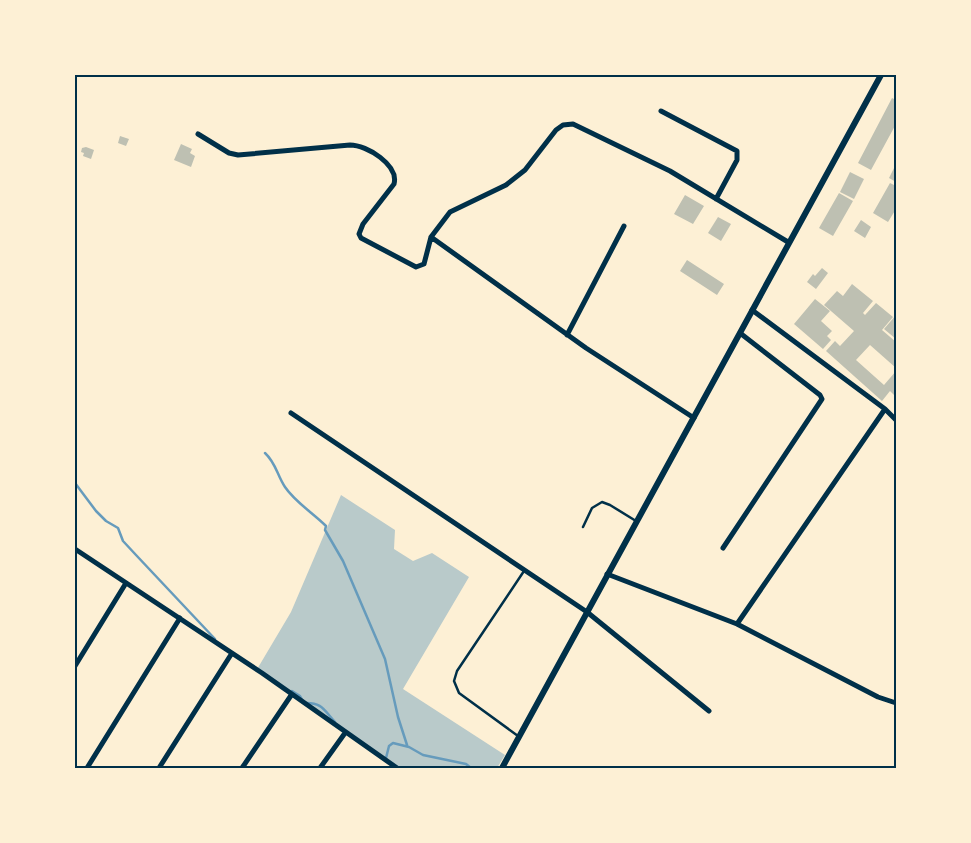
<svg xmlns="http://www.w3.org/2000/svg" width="971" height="843" viewBox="0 0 971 843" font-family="'Fira Sans',sans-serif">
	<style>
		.green { fill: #b9caca }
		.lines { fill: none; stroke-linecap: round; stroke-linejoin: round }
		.stream { stroke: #669bbc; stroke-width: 2.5 }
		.building { fill: #bec0b2 }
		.service { stroke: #003049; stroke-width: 2.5 }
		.minor { stroke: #003049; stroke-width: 5 }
		.tertiary { stroke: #003049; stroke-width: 6 }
		.neatline { fill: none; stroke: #003049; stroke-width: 2 }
	</style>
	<rect width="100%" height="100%" fill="#fdf0d5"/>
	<path class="green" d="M341,495L395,530L394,549L413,561L432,553L469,577L403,689L505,755L497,768H397L256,671L291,612Z"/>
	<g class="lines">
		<path class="stream" d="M265,453C276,463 277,475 285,487C295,502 313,513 326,526L325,530L343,561L385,659L398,717L407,745
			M75,483L96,511L106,521L118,528L123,541L136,555L215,639
			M292,691L300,696L304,703C322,702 324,710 335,722
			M386,758L389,746L393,743L409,747L423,755L466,764L471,768"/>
	</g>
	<path class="building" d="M892,98L896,100V124L871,170L858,163Z
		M120,136L129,139L126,146L118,143Z
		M181,144L192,149L190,153L195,156L191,167L174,160Z
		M86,147L94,150L91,159L83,156L84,153L81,152L82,148Z
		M896,164V182L889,178Z
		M850,172L864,179L854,199L840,192Z
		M890,183L896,186V209L888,222L873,213Z
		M839,193L853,201L833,236L819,228Z
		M685,195L704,206L693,224L674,214Z
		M718,217L731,224L721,241L708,233Z
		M861,220L871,227L865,238L854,231Z
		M687,260L724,284L717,295L680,271Z
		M822,268L828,273L816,289L807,282L813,274L815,276Z
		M852,284L873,301L863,313L865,315L876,303L893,317L882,330L896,342V368L870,345L856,360L884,385L896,371V392L894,395L890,391L882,401L826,351L835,341L840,346L854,331L824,305L837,291L843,296Z
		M815,299L830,311L821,321L832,331L827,336L831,340L823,349L794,324Z
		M896,315V339L884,329Z"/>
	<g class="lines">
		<path class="service" d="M583,527L592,508L602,502L610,505L636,521
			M518,736L459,693L454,681L457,671L524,571"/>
		<path class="minor" d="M661,111L737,151V160L716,199
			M198,134L229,153L238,155L350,145C367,145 399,165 394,184L363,224L359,234L361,238L416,267L424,264L431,237L450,212L506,185L525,170L556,130L563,125L573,124L670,171L788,242
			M431,237L586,348L694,418
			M752,310L885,409L896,420
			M567,335L624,226
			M291,413L587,612L709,711
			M723,548L822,399L820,395L740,333
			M75,549L262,673L397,768
			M607,574L737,624L878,697L896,703
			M737,624L885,409
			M75,666L126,583
			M87,768L180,618
			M159,768L232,653
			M242,768L292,694
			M320,768L345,733"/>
		<path class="tertiary" d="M502,768L881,75"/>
	</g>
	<rect width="971" height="843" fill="none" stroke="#fdf0d5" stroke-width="152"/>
	<rect x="76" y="76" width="819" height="691" class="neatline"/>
</svg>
